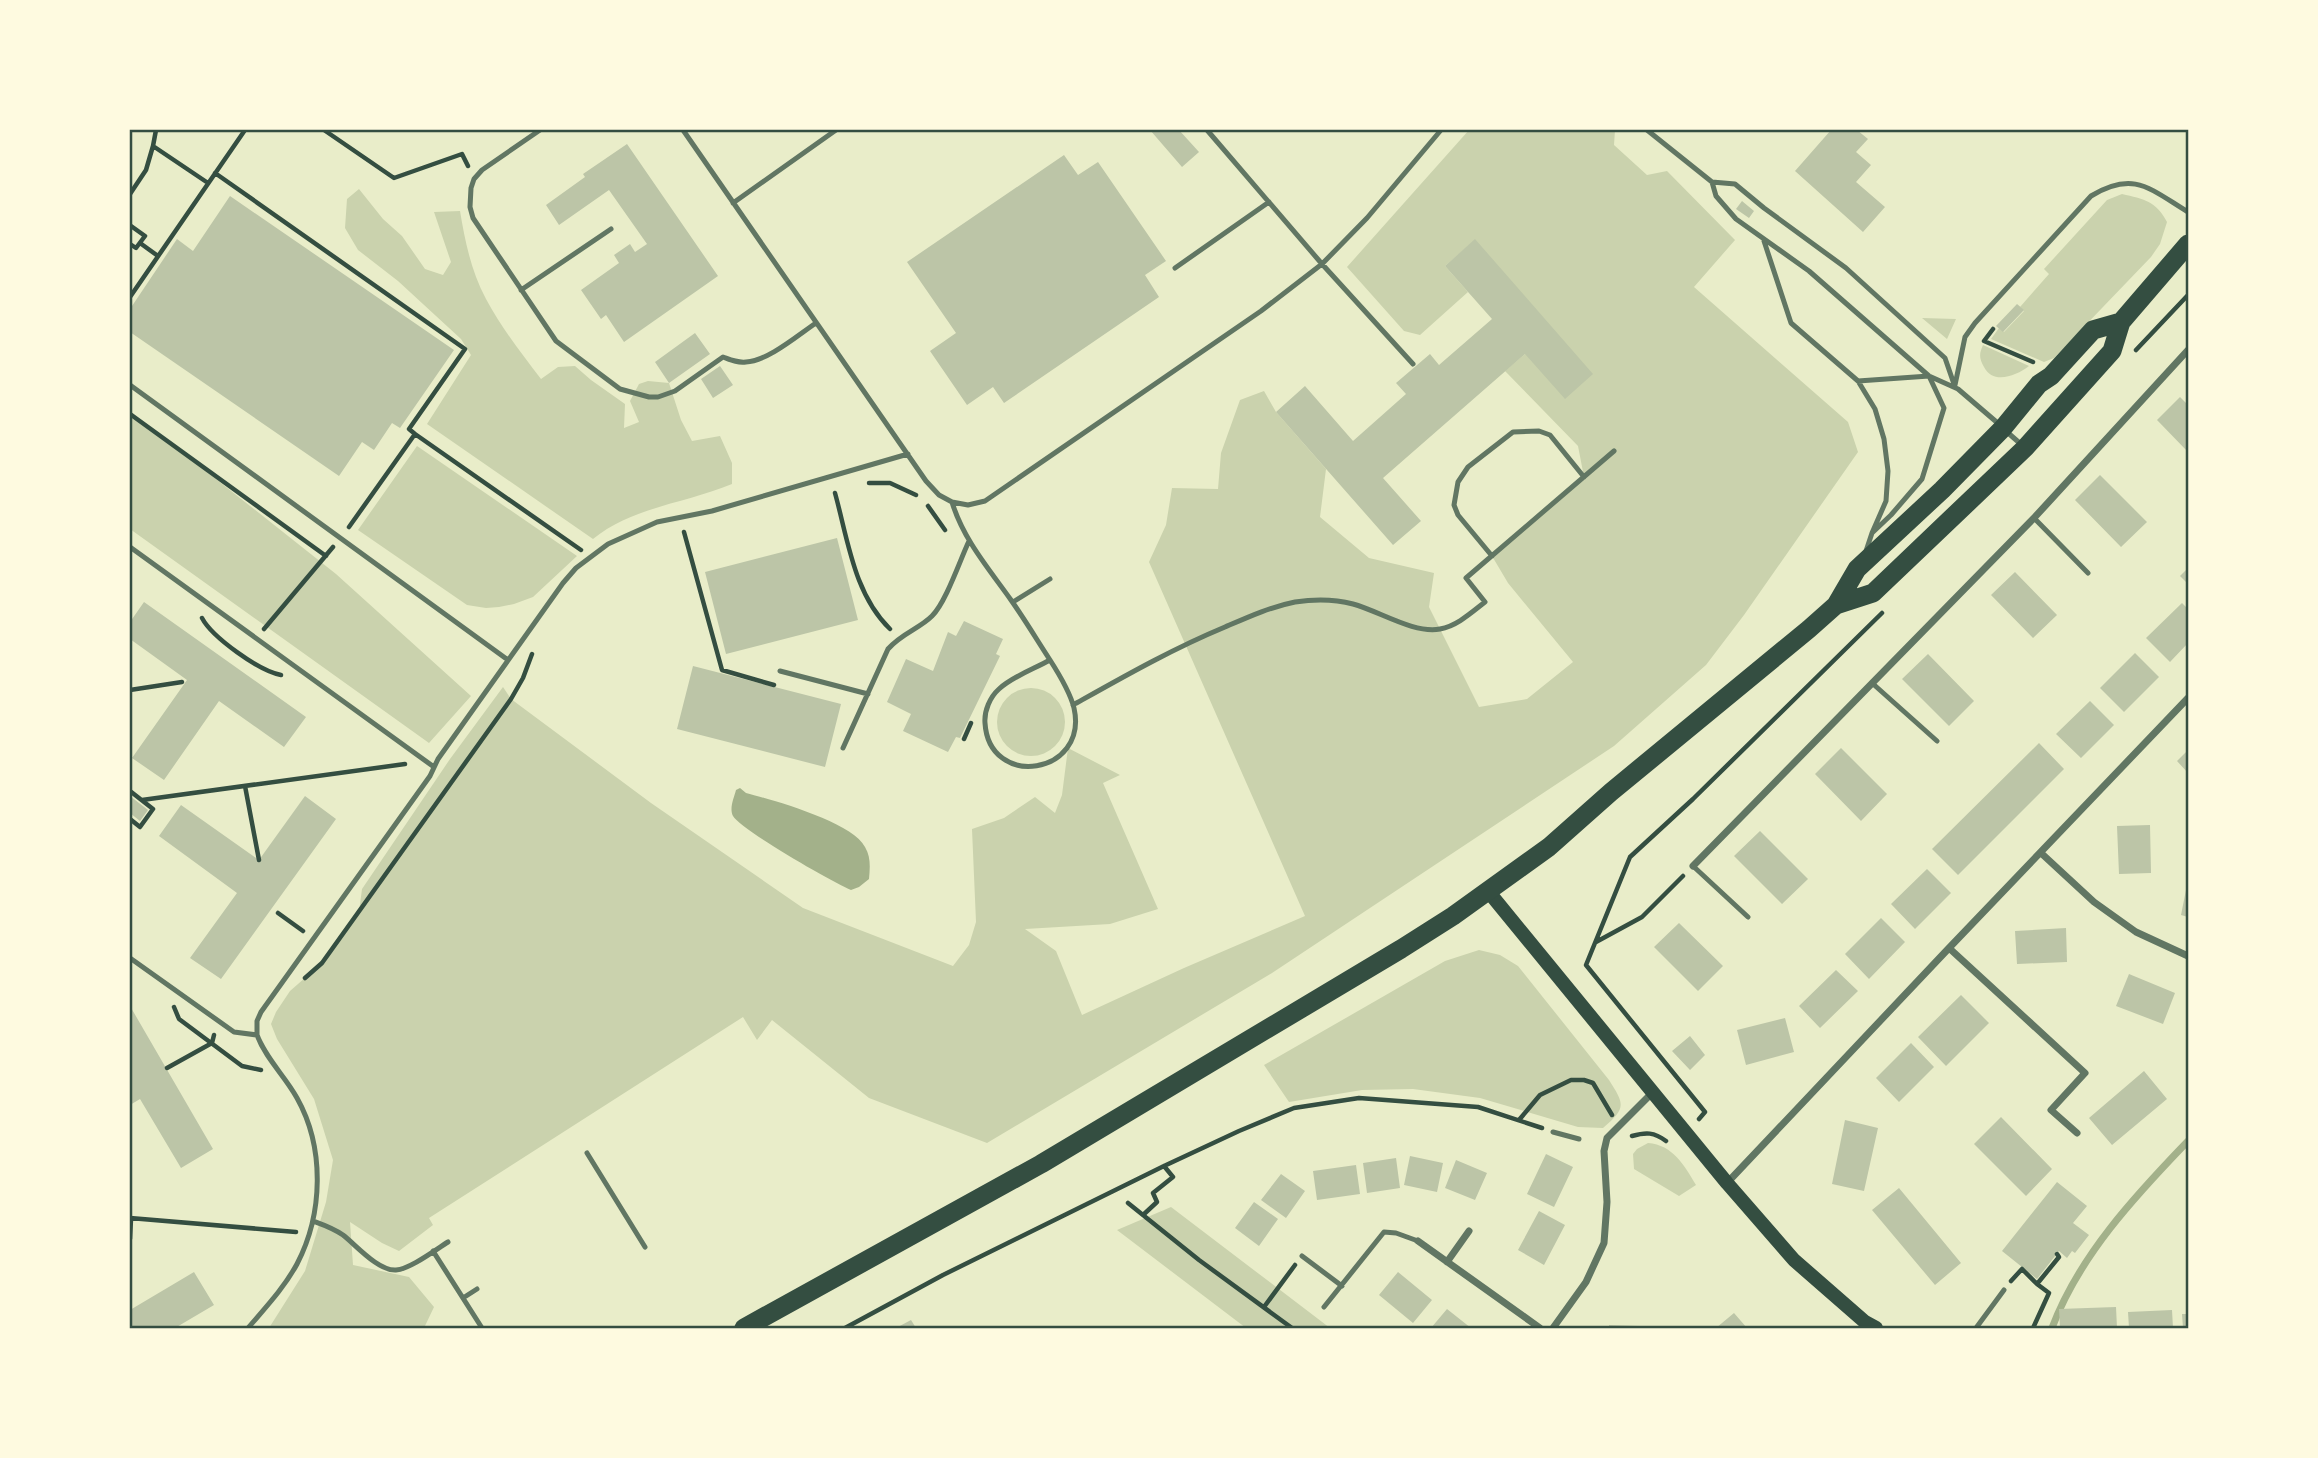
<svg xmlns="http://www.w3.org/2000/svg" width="2318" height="1458" viewBox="0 0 2318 1458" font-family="'Open Sans',sans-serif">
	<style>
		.green { fill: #cad2ad }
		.water { fill: #a3b18a }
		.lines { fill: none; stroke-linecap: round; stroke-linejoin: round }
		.stream { stroke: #a3b18a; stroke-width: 7 }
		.building { fill: #bcc5a7 }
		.path { stroke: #344e41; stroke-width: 4.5 }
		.service { stroke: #617663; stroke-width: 5 }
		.minor { stroke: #617663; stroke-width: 7 }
		.secondary { stroke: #344e41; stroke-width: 14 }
		.trunk { stroke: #344e41; stroke-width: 19 }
		.neatline { fill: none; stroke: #344e41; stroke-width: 2.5 }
	</style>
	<rect width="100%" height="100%" fill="#e9edc9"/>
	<path class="green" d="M1469,130H1615L1614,145L1647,175L1667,171L1735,240L1694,287L1848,422L1858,452L1744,615L1706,665L1614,746L1272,973L987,1143L869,1098L772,1020L757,1040L743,1017L429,1218L433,1225L399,1251L382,1243L350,1222L353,1265L409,1277L434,1307L424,1328H269L305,1271L326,1202L333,1160L314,1099L277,1039L271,1024L276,1012L290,991L322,963L359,912L362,889L450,759L503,687L511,699L651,803L803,908L953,966L969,945L976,922L972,829L1004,818L1035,797L1055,813L1062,795L1068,748L1120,775L1103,783L1158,909L1110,924L1025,929L1056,951L1082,1015L1184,968L1305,916L1149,562L1166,525L1172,488L1218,489L1221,453L1240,400L1264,391L1276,412L1326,469L1320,517L1369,558L1434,573L1429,607L1479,707L1527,699L1573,662L1508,583L1492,556L1584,477L1578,446L1505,371L1525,354L1475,240L1445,266L1468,292L1420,335L1404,331L1347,267Z
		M359,189L383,219L402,236L425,269L443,275L451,262L434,212L460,211C465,241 471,271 486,299C501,327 521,353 541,379L558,367L575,366L591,380L625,404L624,428L639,422L630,401L639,384L648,381L669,383L681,420L692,441L720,436L732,463V484C687,503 632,507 593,539L427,424L471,355L461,339L398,281L358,250L345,228L347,199Z
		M2122,194C2144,199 2156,201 2167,222L2160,244L2151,257L2054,358L2044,362L1991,339L1999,328L2004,332L2024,311L2020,307L2049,274L2044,269L2107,200Z
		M1922,318L1956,319L1947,339Z
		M1983,345L2029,366C2016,376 1993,385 1984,367C1979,358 1979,354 1983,345Z
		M130,411L336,574L471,696L429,743L130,529Z
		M417,446L577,556L533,597L514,604L499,607L486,608L467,605L358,530Z
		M997 722a34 34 0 1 1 68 0a34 34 0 1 1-68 0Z
		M1479,950L1500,955L1518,966L1609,1080C1625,1105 1626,1108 1603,1128L1578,1127L1480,1098L1413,1089L1362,1090L1289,1102L1264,1065L1445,961Z
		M1648,1143C1673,1145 1684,1165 1696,1185L1679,1196L1634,1169L1633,1154L1637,1149Z
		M1171,1207L1330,1328H1246L1117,1230Z"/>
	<path class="water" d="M740,788L746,793C773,800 852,822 865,847C871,857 870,868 869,879L859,887L851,890C832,882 741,830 733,816C729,808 734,798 736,790Z"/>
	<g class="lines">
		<path class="stream" d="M2052,1328C2079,1256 2135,1196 2188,1141"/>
	</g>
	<path class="building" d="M1150,130H1179L1199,152L1182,167Z
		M1831,130H1857L1868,139L1856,152L1871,165L1856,182L1885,207L1863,232L1795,171Z
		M627,144L718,276L624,342L606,315L601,319L581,290L619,263L614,255L630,244L635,252L647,244L609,190L559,225L546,205L585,177L583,174Z
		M1064,155L1078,175L1098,162L1166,261L1145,275L1159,297L1004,403L993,387L967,405L930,351L956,333L907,262Z
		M230,196L454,350L400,428L392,423L374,450L362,442L339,476L130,332V309L177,239L193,251Z
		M1742,201L1754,211L1749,218L1736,209Z
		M1475,239L1593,374L1565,399L1525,354L1383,478L1421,521L1393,545L1276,412L1305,386L1353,441L1406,394L1396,383L1430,354L1439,365L1492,319L1445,266Z
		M2017,304L2024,310L2003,332L1996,326Z
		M695,333L710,354L669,383L655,362Z
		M720,366L733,385L713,398L701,379Z
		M2180,397L2188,405V452L2157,420Z
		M2100,475L2147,522L2121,547L2075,500Z
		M837,538L858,620L726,654L705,572Z
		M2188,568V584L2180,576Z
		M2015,572L2057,615L2033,638L1991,595Z
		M144,602L306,717L284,747L219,701L164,780L132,758L187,680L130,639V622Z
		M2182,603L2188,609V643L2170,662L2146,638Z
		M964,621L1003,639L996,654L1000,656L960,738L956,737L948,752L903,731L911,714L887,702L906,659L933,671L948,632L956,636Z
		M2135,653L2159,677L2124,712L2100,688Z
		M1928,654L1974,701L1949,726L1902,679Z
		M693,666L841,704L825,767L677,729Z
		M2090,701L2114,725L2081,758L2056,734Z
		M2039,743L2064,769L1958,875L1932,849Z
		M1841,748L1887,794L1861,821L1815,774Z
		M2188,750V773L2177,761Z
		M130,796L148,810L140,821L130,813Z
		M305,796L336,819L221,979L190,958L237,893L159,836L181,805L259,860Z
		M2150,825L2151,873L2119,874L2117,826Z
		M1760,831L1808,879L1782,904L1734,856Z
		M1927,869L1951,893L1915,929L1891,904Z
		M2187,885H2188V917L2181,915Z
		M1881,918L1905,942L1869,979L1845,954Z
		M1679,923L1723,966L1698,991L1654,947Z
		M2066,928L2067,962L2017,964L2015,931Z
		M1836,970L1858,991L1820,1028L1799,1006Z
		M2129,974L2175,993L2163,1024L2116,1006Z
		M1961,995L1989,1023L1946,1066L1918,1037Z
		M130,1006L213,1149L181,1168L140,1099L130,1105Z
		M1785,1018L1794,1052L1746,1065L1737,1030Z
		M1690,1036L1705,1055L1690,1070L1672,1051Z
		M1911,1043L1934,1067L1899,1102L1876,1078Z
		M2144,1071L2167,1099L2112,1145L2089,1118Z
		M2001,1117L2052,1169L2026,1196L1974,1144Z
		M1845,1120L1878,1128L1864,1191L1832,1184Z
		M1546,1154L1573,1167L1554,1207L1527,1194Z
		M1410,1156L1443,1163L1437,1192L1404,1185Z
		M1396,1158L1400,1188L1367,1193L1363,1163Z
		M1456,1160L1487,1173L1475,1200L1445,1188Z
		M1356,1165L1360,1194L1317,1200L1313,1171Z
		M1281,1174L1305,1191L1286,1218L1261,1200Z
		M2057,1182L2087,1206L2073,1223L2089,1235L2075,1253L2072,1251L2067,1258L2059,1251L2037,1279L2002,1251Z
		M1899,1188L1961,1263L1935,1285L1872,1210Z
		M1254,1202L1278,1219L1259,1246L1235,1228Z
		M1539,1211L1565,1225L1544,1265L1518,1250Z
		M194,1272L214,1305L175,1328H130V1310Z
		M1398,1272L1432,1300L1413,1323L1379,1295Z
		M2116,1307L2117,1328H2060L2059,1309Z
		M1447,1309L1471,1328H1431Z
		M2172,1310L2173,1328H2129L2128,1312Z
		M1734,1313L1747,1328H1716Z
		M2182,1314H2188V1328H2183Z
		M911,1320L916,1328H896Z
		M1609,1325L1639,1326V1328H1609Z"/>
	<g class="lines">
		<path class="path" d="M324,130L394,178L462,154L468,166
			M153,146L156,130
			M215,173L465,349L409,429L415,434
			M130,194L146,170L153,146L208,183
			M130,228L131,226L145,236L136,248L130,244
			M140,243L158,256
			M130,297L245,130
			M1993,329L1984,341L2033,362
			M2136,350L2188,295
			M130,414L326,556
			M869,483H890L916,495
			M835,493C848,540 854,594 890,629
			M928,506L945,530
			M349,527L415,434L581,550
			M684,532L722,670L774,685
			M202,618C212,637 259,671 281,675
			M264,629L333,547
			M130,690L182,682
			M964,739L971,723
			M245,786L259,860
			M130,791L153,809L140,827L130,819
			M142,800L405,764
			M278,913L303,931
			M1596,942L1642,917L1683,876
			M305,978L322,963L511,699L523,678L532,654
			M174,1007L179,1019L242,1066L261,1070
			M167,1068L212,1043L214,1035
			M1699,1119L1705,1112L1586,965L1630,857L1693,799L1882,613
			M1519,1120L1540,1095L1571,1080H1584L1593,1083L1612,1115
			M1632,1136C1646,1132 1654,1132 1666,1141
			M1128,1203L1199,1260L1292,1328
			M1143,1215L1157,1202L1153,1193L1173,1177L1164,1166
			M130,1218L296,1232
			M130,1239L131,1219
			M2011,1281L2022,1269L2037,1284
			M1264,1307L1295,1265
			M845,1328L943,1275L1164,1166L1239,1131L1294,1108L1359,1098L1478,1107L1542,1128
			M2033,1328L2049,1293L2037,1284L2059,1257L2057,1254"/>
		<path class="service" d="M540,130L482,170L474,179L471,188L470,207L473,218L556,341L620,389L649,397H658L675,391L723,357C731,360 737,363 746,362C768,361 798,335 816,323
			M683,130L926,481L939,495L952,502C963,539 989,569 1011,600C1025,620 1037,640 1050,660C1059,674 1070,692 1074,708C1089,775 989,790 985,723C984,711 990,697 999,689C1013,676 1034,669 1050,660
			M1207,130L1322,264L1413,364
			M1647,130L1712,182L1735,184L1764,208L1846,268L1945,358L1955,387
			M1712,182L1716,196L1736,219L1809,271L1929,376L1958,389L2000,425
			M733,203L836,130
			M1764,241L1791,323L1858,381L1875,409L1884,439L1888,471L1886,501L1872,533
			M1175,268L1269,202
			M521,290L611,229
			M1858,381L1929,376L1944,408L1922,479L1891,515L1872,533L1866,551
			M130,385L508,660
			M1955,385L1965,337L1975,323L2091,196C2134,170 2150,189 2188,212
			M2007,432L2023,446
			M952,502L968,505L985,501L1261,311L1322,264L1367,218L1441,130
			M2034,518L2088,573
			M130,547L434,767
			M1492,556L1458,515L1454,505L1458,482L1468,467L1513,432L1539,431L1550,435L1584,477
			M1013,602L1050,579
			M780,671L868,694
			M1872,683L1937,741
			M1073,705C1123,677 1172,649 1225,627C1248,617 1270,607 1295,602C1315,599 1334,599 1353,604C1379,611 1414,634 1440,629C1457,626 1472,612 1485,602L1466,578L1614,451
			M843,748L888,649C902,633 919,629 932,616C946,602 960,560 969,541
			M1693,866L1748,917
			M130,958L234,1032L257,1035C266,1059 285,1076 297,1098C325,1148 323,1214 297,1264C284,1288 265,1308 248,1328
			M257,1035V1021L261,1012L430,776L438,759L563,583L576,568L608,544L657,522L712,511L908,454
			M1553,1132L1579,1139
			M587,1153L645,1247
			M313,1221C324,1225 333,1228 343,1235C356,1245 378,1271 396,1270C410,1269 435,1250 448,1242
			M433,1251L482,1328
			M1302,1256L1342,1286
			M463,1298L477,1289
			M1324,1307L1384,1232L1396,1233L1418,1241
			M1976,1328L2004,1290"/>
		<path class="minor" d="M2041,853L2094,902L2136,932L2188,956
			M1693,866L2034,518L2188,350
			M1949,948L2085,1073L2051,1110L2077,1133
			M1727,1183L1949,948L2188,698
			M1418,1241L1540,1328
			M1447,1262L1469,1231
			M1553,1328L1586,1282L1604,1243L1607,1202L1604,1151L1607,1138L1652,1093"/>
		<path class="secondary" d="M1488,891L1727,1183L1794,1260L1865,1322L1876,1328"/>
		<path class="trunk" d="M1836,605L1873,593L2025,448L2112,351L2121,322L2188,244
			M744,1328L1041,1164L1401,949L1453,916L1549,847L1611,792L1809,629L1836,605L1857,569L1942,490L2003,428L2039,384L2051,376L2093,330L2121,322"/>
	</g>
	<rect width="2318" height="1458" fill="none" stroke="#fefae0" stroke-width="262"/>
	<rect x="131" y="131" width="2056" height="1196" class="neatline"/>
</svg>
